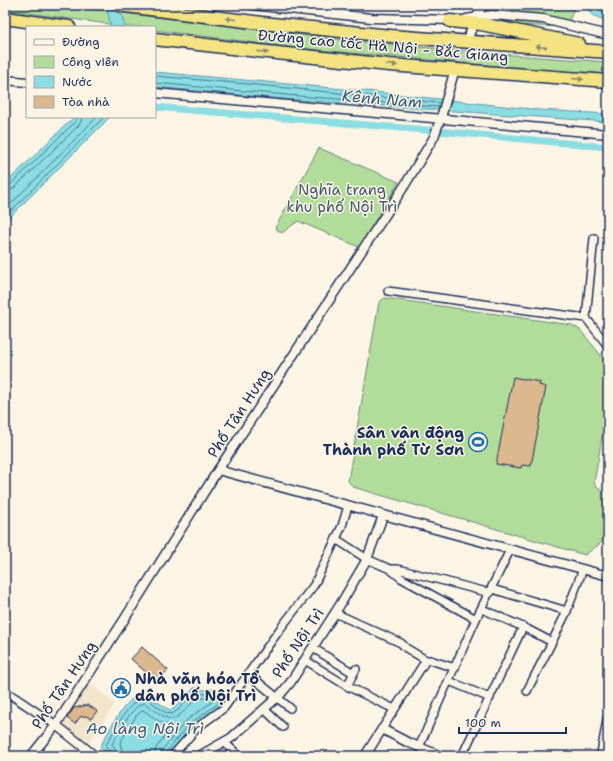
<svg xmlns="http://www.w3.org/2000/svg" width="613" height="761" viewBox="0 0 613 761" font-family="'Shantell Sans',sans-serif">
	<style>
		.built { fill: #f2e3cb }
		.green { fill: #b2dc99; stroke: #66867c }
		.water { fill: #8bdde2; stroke: #5e97ad }
		.lines { fill: none; stroke-linecap: round; stroke-linejoin: round }
		.shore { stroke: #487593; stroke-width: 1 }
		.stream { stroke: #5e97ad; stroke-width: 2 }
		.canal { stroke: #8bdde2; stroke-width: 7 }
		.building { fill: #dbb88d; stroke: #1b2f5e }
		.tertiary-tunnel { stroke: #cfcdca; stroke-width: 8; stroke-dasharray: 8 4; stroke-linecap: butt }
		.minor-casing { stroke: #1b2f5e; stroke-width: 10 }
		.tertiary-casing { stroke: #1b2f5e; stroke-width: 11 }
		.motorway-casing { stroke: #1b2f5e; stroke-width: 15 }
		.minor { stroke: #fcf5e5; stroke-width: 7 }
		.tertiary { stroke: #fcf5e5; stroke-width: 8 }
		.motorway { stroke: #f4e382; stroke-width: 12 }
		.oneway { fill: #888970 }
		.labels { text-anchor: middle; dominant-baseline: central; stroke-width: 3; stroke-linejoin: round; paint-order: stroke }
		.street-label { font-size: 15px; fill: #1b2f5e; stroke: #fcf5e5 }
		.park-label { font-size: 15px; fill: #415a6d; stroke: #fcf5e5 }
		.poi-label { font-size: 15px; font-weight: bold; fill: #1b2f5e; stroke: #fcf5e5; text-anchor: end }
		.water-label { font-size: 16px; font-style: italic; fill: #375a7f; stroke: #fcf5e5 }
	</style>
	<rect width="100%" height="100%" fill="#fcf5e5"/>
	<filter id="ink" filterUnits="userSpaceOnUse"><feTurbulence type="fractalNoise" baseFrequency=".025" numOctaves="2"/><feDisplacementMap in="SourceGraphic" scale="8" xChannelSelector="R" yChannelSelector="G"/><feConvolveMatrix kernelMatrix="1 2 1 2 8 2 1 2 1" color-interpolation-filters="sRGB"/></filter>
	<g filter="url(#ink)">
		<path class="built" d="M85,682L97,689L115,704L88,744L61,722Z"/>
		<path class="green" d="M5,5H57L326,38L472,52L608,62V74L530,69L296,48L155,30V27H130L5,10Z
			M489,5H575L567,27L481,24Z
			M319,148L399,182L359,247L298,221L282,233L275,228Z
			M385,298L572,325L579,329L582,332L608,364V403L594,483L608,498V507L602,542L585,555L353,487L348,481L379,302Z"/>
		<path class="water" d="M106,5H119L125,27H111Z
			M585,5H608V22L592,15Z
			M155,72L366,91L540,110L608,114V122L285,99L155,87Z
			M74,117H110L5,222V184Z
			M194,688H200L203,690L215,689L223,697L224,703L194,726L168,756H110L100,747C108,733 128,690 146,694L168,709L172,710Z"/>
		<g class="lines">
			<path class="shore" d="M155,76L247,84L440,103
				M155,83L286,95L439,107
				M5,187L9,186L75,122L77,117
				M5,192L13,189L79,125L81,121L82,117
				M5,210L97,117
				M5,217L104,117
				M112,756C112,751 106,750 106,745C114,732 129,699 145,697L166,713L172,714L178,710L195,692L203,694L213,693L219,699V703L191,723L177,739L166,752L165,756
				M117,756V751L112,744C119,733 131,706 144,703C176,725 170,725 197,698H211L213,700L212,702L187,720L163,749L160,756
				M123,756L120,743L136,716L143,710L160,722L172,726L156,748L154,756"/>
			<path class="stream" d="M5,697L44,721"/>
			<path class="canal" d="M155,107L438,131L608,147"/>
		</g>
		<path class="building" d="M513,377L540,382L539,385L546,387L531,466L522,465L521,468L496,464Z
			M142,647L168,670L157,682L131,659Z
			M88,705L97,711L91,719L86,716L80,717L75,724L67,718L74,708Z"/>
		<g class="lines">
			<path class="tertiary-tunnel" d="M454,73L467,40"/>
			<defs>
				<path id="minor" d="M594,238L586,318L608,346
					M388,291L586,318
					M336,539L367,559L390,569L401,578L476,619
					M390,569H398L490,593
					M492,589L567,611
					M482,609L523,627L552,642L567,611L583,569
					M335,613L401,643L406,648L426,660H430L455,668
					M313,648L350,671
					M305,660L347,686L394,709
					M253,678L290,708
					M449,681L490,698
					M347,686L356,669
					M5,691L56,725
					M527,691L552,642
					M264,709L283,727
					M382,729L426,660
					M224,742L239,756
					M419,747L476,619L510,550
					M172,756L198,727L224,708L280,629L314,585L342,526L348,506
					M462,756L523,627"/>
				<path id="tertiary" d="M252,5L371,18L454,20
					M466,19L492,15L543,19L608,35
					M467,40L482,5
					M5,80L27,82
					M155,93L608,134
					M218,470L608,576
					M56,725L95,756
					M31,756L56,725L124,620L218,470L405,185L434,137L442,114L453,76
					M199,756L231,738L280,695L290,683L340,605L367,559L383,516
					M365,756L382,729L407,742L441,756
					M601,756L608,717"/>
				<path id="motorway" d="M118,5L262,23L391,36L608,52
					M5,18L69,27
					M450,21L481,24L579,44
					M155,39L258,51L389,65L608,81"/>
			</defs>
			<use href="#minor" class="minor-casing"/>
			<use href="#tertiary" class="tertiary-casing"/>
			<use href="#motorway" class="motorway-casing"/>
			<use href="#minor" class="minor"/>
			<use href="#tertiary" class="tertiary"/>
			<use href="#motorway" class="motorway"/>
		</g>
		<defs><path id="oneway-solid" d="M-6-.8H1V-3.2L6.5 0L1 3.2V.8H-6Z"/></defs>
		<g class="oneway">
			<use href="#oneway-solid" transform="translate(231 19) rotate(-173)"/>
			<use href="#oneway-solid" transform="translate(541 47) rotate(-176)"/>
			<use href="#oneway-solid" transform="translate(263 52) rotate(6)"/>
			<use href="#oneway-solid" transform="translate(392 65) rotate(5)"/>
			<use href="#oneway-solid" transform="translate(578 79) rotate(4)"/>
		</g>
	</g>
	<defs>
		<symbol id="stadium-ring" viewBox="-11 -11 22 22"><circle r="9.5" fill="#fcf5e5" stroke="#1f6fb2" stroke-width="1.5"/><path d="M0-5a6.5 5 0 1 0 0 10a6.5 5 0 1 0 0-10ZM-3.5-1.8h7v3.6h-7Z" fill="#1f6fb2"/></symbol>
		<symbol id="civic-ring" viewBox="-11 -11 22 22"><circle r="9.5" fill="#fcf5e5" stroke="#1f6fb2" stroke-width="1.5"/><path d="M-.6-6.5H3V-4.5H.6V-3L4-1V1h2V6H-6V1h2V-1L-.6-3ZM-1.2 2.5V6h2.4V2.5Z" fill="#1f6fb2"/></symbol>
	</defs>
	<g fill-rule="evenodd">
		<use href="#stadium-ring" x="467" y="431" width="22" height="22"/>
		<use href="#civic-ring" x="110" y="677" width="22" height="22"/>
	</g>
	<g class="labels">
		<g class="street-label">
			<text transform="translate(383 46) rotate(5)">Đường cao tốc Hà Nội - Bắc Giang</text>
			<text transform="translate(239 413) rotate(-57)">Phố Tân Hưng</text>
			<text transform="translate(298 643) rotate(-56)">Phố Nội Trì</text>
			<text transform="translate(64 685) rotate(-56)">Phố Tân Hưng</text>
		</g>
		<g class="park-label">
			<text x="342" y="190">Nghĩa trang<tspan x="342" dy="17">khu phố Nội Trì</tspan></text>
		</g>
		<g class="poi-label">
			<text x="464" y="433">Sân vận động<tspan x="464" dy="17">Thành phố Từ Sơn</tspan></text>
			<text x="135" y="679" text-anchor="start">Nhà văn hóa Tổ<tspan x="135" dy="17">dân phố Nội Trì</tspan></text>
		</g>
		<g class="water-label">
			<text transform="translate(382 99) rotate(5)">Kênh Nam</text>
			<text x="145" y="728">Ao làng Nội Trì</text>
		</g>
	</g>
	<rect width="613" height="761" fill="none" stroke="#fcf5e5" stroke-width="20"/>
	<rect x="10" y="10" width="593" height="741" fill="none" stroke="#1b2f5e" stroke-width="1.5" filter="url(#ink)"/>
	<rect x="26" y="26" width="130" height="92" fill="#fcf5e5" stroke="#a2a6af"/>
	<rect x="34" y="39" width="20" height="6" fill="#fcf5e5" stroke="#a2a6af"/>
	<text x="62" y="46" font-size="12" fill="#1b2f5e">Đường</text>
	<rect x="34" y="56" width="20" height="12" fill="#b2dc99" stroke="#a2a6af"/>
	<text x="62" y="66" font-size="12" fill="#1b2f5e">Công viên</text>
	<rect x="34" y="76" width="20" height="12" fill="#8bdde2" stroke="#a2a6af"/>
	<text x="62" y="86" font-size="12" fill="#1b2f5e">Nước</text>
	<rect x="34" y="96" width="20" height="12" fill="#dbb88d" stroke="#a2a6af"/>
	<text x="62" y="106" font-size="12" fill="#1b2f5e">Tòa nhà</text>
	<path d="M459 727v6h107v-6" fill="none" stroke="#1b2f5e" stroke-width="2"/>
	<text x="465" y="727" font-size="12" fill="#1b2f5e" stroke="#fcf5e5" stroke-width="3" paint-order="stroke">100 m</text>
</svg>
